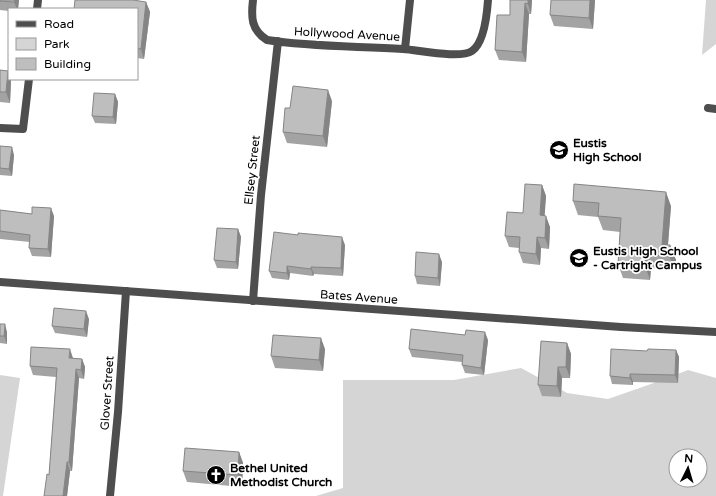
<svg xmlns="http://www.w3.org/2000/svg" width="716" height="496" viewBox="0 0 716 496" font-family="'Varela Round',sans-serif">
	<style>
		.green { fill: #d5d5d5; fill-rule: evenodd }
		.lines { fill: none; stroke-linecap: round; stroke-linejoin: round }
		.minor { stroke: #4e4e4e; stroke-width: 8 }
		.tertiary { stroke: #4e4e4e; stroke-width: 8 }
		.wall { fill: #a3a3a3 }
		.shaded-wall { fill: #858585 }
		.building { fill: #bebebe; stroke: #858585 }
		.labels { text-anchor: middle; dominant-baseline: central; stroke-width: 3.5; stroke-linejoin: round; paint-order: stroke }
		.street-label { font-size: 12px; fill: #000; stroke: #fff }
		.poi-label { font-size: 12px; font-weight: bold; fill: #000; stroke: #fff; text-anchor: start }
	</style>
	<rect width="100%" height="100%" fill="#fff"/>
	<path class="green" d="M706,0H716V44L702,55Z
		M521,368L567,393L608,399L651,384L688,370L716,378V496H316L343,488V380H454ZM676,456H700V480H676Z
		M0,375L20,378L3,496H0Z"/>
	<g class="lines">
		<path class="minor" d="M253,0C251,17 251,30 267,40C312,47 358,46 403,49C419,50 460,59 472,51C484,43 487,14 488,0
			M37,9L38,0
			M405,49L410,0
			M708,108L716,109
			M0,128L23,129L29,79
			M253,301L261,195L278,41
			M110,496L118,412L126,291"/>
		<path class="tertiary" d="M0,282L621,327L716,332"/>
	</g>
	<path class="wall" d="M0,0H19L18,9H9V11L0,10Z
		M510,0H532L531,14H529L526,62L499,60L495,50L510,15Z
		M595,0L593,29L554,26L550,15Z
		M146,2L150,12L144,59L137,58V9Z
		M0,70L8,71L9,75V79H11V81L10,103L0,102Z
		M115,94L118,102L116,124L95,123L92,116Z
		M332,101L327,147L287,143L283,132L290,108Z
		M0,146L14,155L12,176L0,175Z
		M542,185L546,196L544,216L550,227L549,249L541,248L540,265L523,263L519,252V248L509,247L505,236L523,213Z
		M573,201L671,206L668,245H670L676,260L675,270L651,268L650,280L623,278L618,264L620,232L603,230L598,217L578,215Z
		M0,210L32,214L54,216L51,257L32,256L29,248L30,242L0,239Z
		M238,229L241,237L238,269L217,268L214,260Z
		M345,245L343,276L314,274L313,276L290,273L289,280L272,278L269,271Z
		M442,262L440,286L417,284L415,276Z
		M89,319L87,337L55,333L52,326Z
		M0,324L7,332V344L0,343Z
		M465,335L488,340L484,375L465,373L462,365V362L412,357L409,349Z
		M567,343L571,354L570,378H562L561,397L542,396L538,385Z
		M325,349L323,371L275,368L271,356Z
		M676,350L679,357L678,383L633,382V385L612,384L610,376L647,351Z
		M73,358L82,359L85,367L84,379L79,378L72,471H70L67,496H44L49,475L56,377L33,375L30,366Z
		M239,452L243,463L242,487L187,482L183,471Z"/>
	<path class="shaded-wall" d="M15,0H19L18,9H17L14,2Z
		M528,0H532L531,14L528,4Z
		M590,0H595L593,29L589,18Z
		M146,2L150,12L144,59L141,49Z
		M525,3L529,14L526,62L522,52Z
		M8,71L9,75V79H11V81L10,103L6,92Z
		M328,90L332,101L327,147L323,136Z
		M115,94L118,102L116,124L113,117Z
		M12,147L14,155L12,176L9,169Z
		M542,185L546,196L544,226L540,215Z
		M666,192L671,206L667,256L662,245Z
		M51,208L54,216L51,257L48,249Z
		M546,216L550,227L549,249L545,238Z
		M238,229L241,237L238,269L236,262Z
		M342,237L345,245L343,276L341,268Z
		M537,237L541,248L540,265L536,254Z
		M670,245L676,260L675,270L669,256Z
		M439,254L442,262L440,286L438,278Z
		M646,254L651,268L650,280L645,266Z
		M287,266L290,273L289,280L287,273Z
		M311,267L314,274L313,276L311,269Z
		M86,311L89,319L87,337L84,329Z
		M5,324L7,332V344L4,336Z
		M485,332L488,340L484,375L481,368Z
		M321,338L325,349L323,371L319,360Z
		M567,343L571,354L570,378L566,367Z
		M70,349L73,358H69Z
		M676,350L679,357L678,383L675,375Z
		M82,359L85,367L84,379L81,370Z
		M558,367L562,378L561,397L557,386Z
		M76,369L79,378L72,471L69,462Z
		M630,374L633,382V385L630,378Z
		M239,452L243,463L242,487L238,475Z
		M67,462L70,471L67,496H63Z"/>
	<path class="building" d="M0,0H15L14,2L0,1Z
		M75,0H133L146,2L141,49L137,48V9H74Z
		M510,0H528V4L525,3L522,52L495,50L497,15H510Z
		M551,0H590L589,18L550,15Z
		M0,70L8,71L6,92H0Z
		M293,86L328,90L323,136L283,132L285,108H290Z
		M94,93L115,94L113,117L92,116Z
		M0,146L12,147L9,169L0,168Z
		M525,184L542,185L540,215L546,216L545,238L537,237L536,254L519,252L520,237L505,236L507,212L523,213Z
		M574,184L666,192L662,245H670L669,256L646,254L645,266L618,264L621,218L598,216L599,203L573,201Z
		M32,207L51,208L48,249L29,248L30,235L0,231V210L32,214Z
		M217,228L238,229L236,262L214,260Z
		M274,232L298,235V233L342,237L341,268L311,267V269L287,266V273L269,271Z
		M416,252L439,254L438,278L415,276Z
		M54,308L86,311L84,329L52,326Z
		M0,324H5L4,336H0Z
		M411,329L465,335L466,330L485,332L481,368L462,365L463,355L409,349Z
		M273,335L321,338L319,360L271,356Z
		M541,341L567,343L566,367H558L557,386L538,385Z
		M31,347L70,349L69,358L82,359L81,370L76,369L69,462H67L63,496H44L47,474L49,475L57,368L30,366Z
		M611,349L647,351L648,349L676,350L675,375L630,374V378L610,376Z
		M185,448L239,452L238,475L183,471Z"/>
	<defs>
		<symbol id="school-disc" viewBox="-11 -11 22 22"><circle r="9.5" fill="#000" stroke="#fff"/><path d="M0-5L7-2L0 1L-7-2ZM-4 1L0 2.5L4 1V4Q0 6-4 4Z" fill="#fff"/></symbol>
		<symbol id="church-disc" viewBox="-11 -11 22 22"><circle r="9.5" fill="#000" stroke="#fff"/><path d="M-1.2-6h2.4v3.5h3.3v2.4h-3.3V6h-2.4V-.1h-3.3v-2.4h3.3Z" fill="#fff"/></symbol>
	</defs>
	<g fill-rule="evenodd">
		<use href="#school-disc" x="548" y="139" width="22" height="22"/>
		<use href="#school-disc" x="568" y="247" width="22" height="22"/>
		<use href="#church-disc" x="205" y="464" width="22" height="22"/>
	</g>
	<g class="labels">
		<g class="street-label">
			<text transform="translate(347 34) rotate(3)">Hollywood Avenue</text>
			<text transform="translate(252 170) rotate(-84)">Ellsey Street</text>
			<text transform="translate(359 297) rotate(4)">Bates Avenue</text>
			<text transform="translate(107 393) rotate(-86)">Glover Street</text>
		</g>
		<g class="poi-label">
			<text x="573" y="143">Eustis<tspan x="573" dy="14">High School</tspan></text>
			<text x="593" y="251">Eustis High School<tspan x="593" dy="14">- Cartright Campus</tspan></text>
			<text x="230" y="468">Bethel United<tspan x="230" dy="14">Methodist Church</tspan></text>
		</g>
	</g>
	<rect x="8" y="8" width="130" height="72" fill="#ffffff" stroke="#999999"/>
	<rect x="16" y="21" width="20" height="6" fill="#4e4e4e" stroke="#999999"/>
	<text x="44" y="28" font-size="12" fill="#000000">Road</text>
	<rect x="16" y="38" width="20" height="12" fill="#d5d5d5" stroke="#999999"/>
	<text x="44" y="48" font-size="12" fill="#000000">Park</text>
	<rect x="16" y="58" width="20" height="12" fill="#bebebe" stroke="#999999"/>
	<text x="44" y="68" font-size="12" fill="#000000">Building</text>
	<g transform="translate(688 468) rotate(5)"><circle r="19" fill="#ffffff" stroke="#999999"/>
	<path d="M0-3L7 15L0 10L-7 15Z" fill="#000000"/>
	<text y="-6" font-size="11" font-weight="bold" text-anchor="middle" fill="#000000">N</text>
	</g>
</svg>
